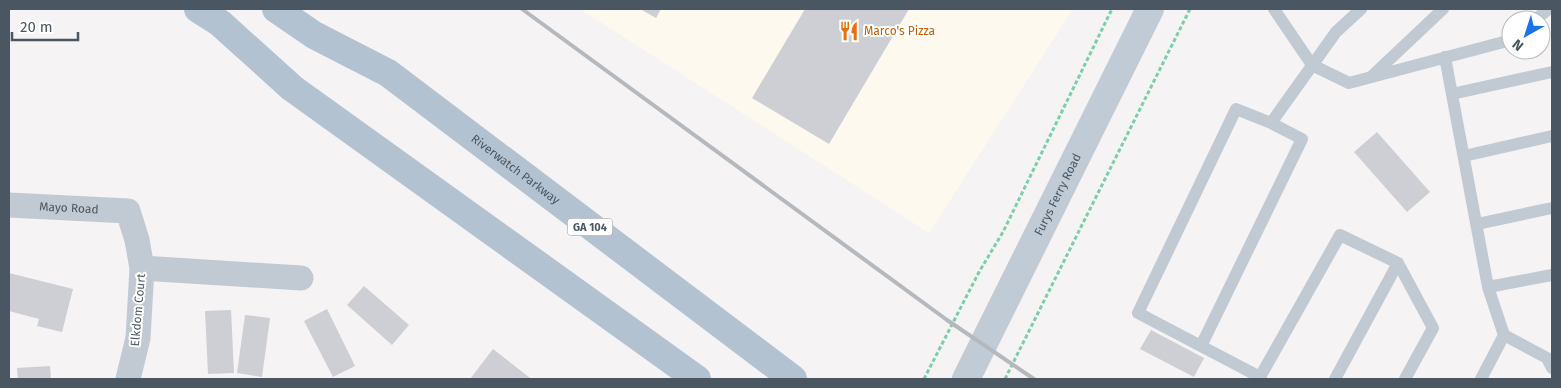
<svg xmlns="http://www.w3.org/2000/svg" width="1561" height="388" viewBox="0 0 1561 388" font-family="'Fira Sans',sans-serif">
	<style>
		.commercial { fill: #fdf9ef }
		.building { fill: #cdcfd5 }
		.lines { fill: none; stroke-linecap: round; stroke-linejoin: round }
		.path { stroke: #7ad0a6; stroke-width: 3; stroke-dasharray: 4 2.5; stroke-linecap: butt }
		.service { stroke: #c1cad2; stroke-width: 12 }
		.minor { stroke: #c1cad2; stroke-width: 25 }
		.secondary { stroke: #c1cbd6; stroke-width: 28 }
		.primary { stroke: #b3c2d1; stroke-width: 28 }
		.rail { stroke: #b5b8bd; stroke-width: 4 }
		.labels { text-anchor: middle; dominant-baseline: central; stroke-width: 4; stroke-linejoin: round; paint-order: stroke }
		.shield { fill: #fff; stroke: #808990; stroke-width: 1 }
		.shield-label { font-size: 11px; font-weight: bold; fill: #4a5661 }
		.food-label { font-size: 12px; fill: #c56008; stroke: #fff; text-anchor: start }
		.street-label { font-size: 12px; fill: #4a5661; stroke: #fff }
	</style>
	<rect width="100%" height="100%" fill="#f5f3f3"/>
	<path class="commercial" d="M580,9H1073L929,233Z"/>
	<path class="building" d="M640,9H661L656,18Z
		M805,9H909L829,144L752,98Z
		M1377,132L1430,192L1407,212L1354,152Z
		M9,273L73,289L62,332L37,326L39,319L9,311Z
		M364,286L409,325L392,345L347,305Z
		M327,309L355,366L333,377L304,321Z
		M231,310L234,373L208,374L205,311Z
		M245,315L270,318L262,377L237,373Z
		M1151,330L1204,358L1194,377L1140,349Z
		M493,349L530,378L529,379H470Z
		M50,366L51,379H18L17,368Z"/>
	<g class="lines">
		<path class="path" d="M924,379L979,272L1003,232L1112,9
			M1005,379L1190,9"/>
		<path class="service" d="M1274,9L1312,65L1349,83L1511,40
			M1535,20L1546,11L1547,9
			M1445,57L1488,287
			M1372,76L1443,9
			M1452,94L1552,72
			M1464,156L1552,136
			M1477,224L1552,208
			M1552,275L1488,287L1504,335L1547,358L1552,368
			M1201,346L1302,139L1271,123
			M1260,377L1340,235L1398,263L1433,328L1405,379
			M1261,379L1260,377L1138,313L1236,109L1271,123L1336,32L1361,9
			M1335,379L1398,263
			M1481,379L1504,335"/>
		<g class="minor">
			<path id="s1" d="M9,205L128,211L137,240L142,268L138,338L128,379"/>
			<path d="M142,268L301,278"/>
		</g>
		<path class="secondary" id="s2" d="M966,379L1150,9"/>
		<g class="primary">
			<path d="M198,9L220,23L292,88L697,379"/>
			<path id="s3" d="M276,9L314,35L388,73L793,379"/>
		</g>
		<path class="rail" d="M522,9L947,320L1034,379"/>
	</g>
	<defs>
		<symbol id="restaurant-bare" viewBox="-9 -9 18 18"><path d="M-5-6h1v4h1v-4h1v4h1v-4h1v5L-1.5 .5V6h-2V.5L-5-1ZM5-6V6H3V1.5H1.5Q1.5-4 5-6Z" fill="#e8710a" stroke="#fff" stroke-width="2.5" paint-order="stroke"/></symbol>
	</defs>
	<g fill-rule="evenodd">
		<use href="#restaurant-bare" x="835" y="17" width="28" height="28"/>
	</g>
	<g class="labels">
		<rect class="shield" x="567.5" y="218.5" width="45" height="17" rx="4"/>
		<g class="shield-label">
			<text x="590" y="227">GA 104</text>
		</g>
		<g class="food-label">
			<text x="864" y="31">Marco's Pizza</text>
		</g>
		<g class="street-label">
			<text stroke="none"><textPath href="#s3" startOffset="289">Riverwatch Parkway</textPath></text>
			<text stroke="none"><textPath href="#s2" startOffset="206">Furys Ferry Road</textPath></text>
			<text stroke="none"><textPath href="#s1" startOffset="60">Mayo Road</textPath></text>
			<text transform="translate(138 310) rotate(-85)">Elkdom Court</text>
		</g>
	</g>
	<rect width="1561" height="388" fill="none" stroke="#4a5661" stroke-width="20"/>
	<g transform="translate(1526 35) rotate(219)"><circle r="24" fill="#ffffff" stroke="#b7bbc0"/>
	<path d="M0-4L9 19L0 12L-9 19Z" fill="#1a73e8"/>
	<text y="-8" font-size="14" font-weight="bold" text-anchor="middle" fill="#4a5661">N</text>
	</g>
	<path d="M12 32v8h66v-8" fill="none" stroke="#4a5661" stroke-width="2.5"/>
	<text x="20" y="32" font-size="15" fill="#4a5661" stroke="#ffffff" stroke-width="4" paint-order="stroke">20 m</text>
</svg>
